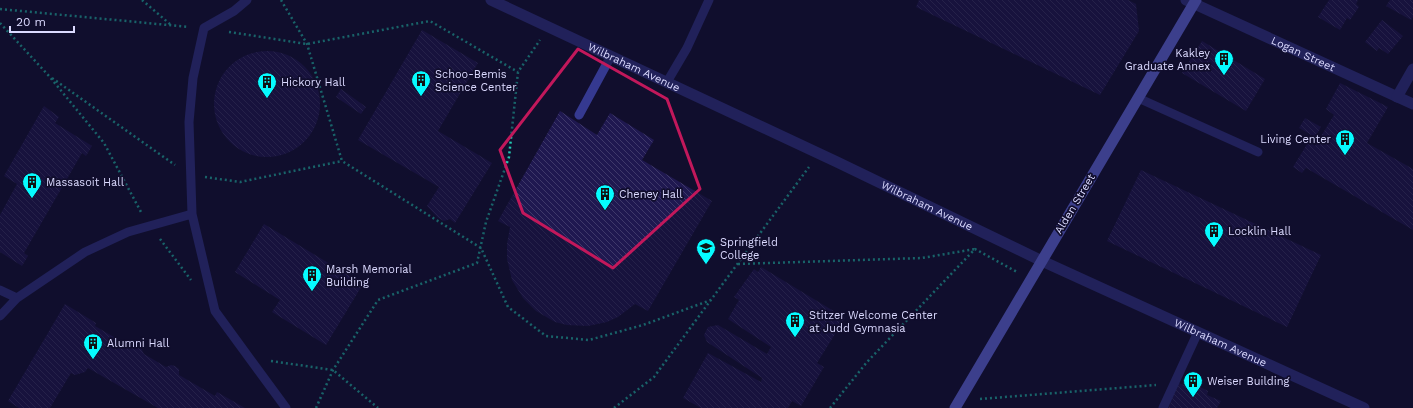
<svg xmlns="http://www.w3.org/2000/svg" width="1413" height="408" viewBox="0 0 1413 408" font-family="'Work Sans',sans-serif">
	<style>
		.building { fill: url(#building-back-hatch) }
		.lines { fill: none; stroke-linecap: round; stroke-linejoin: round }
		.path { stroke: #23cab2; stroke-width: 2.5; stroke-dasharray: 2 3; stroke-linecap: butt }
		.service { stroke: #353990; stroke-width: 9 }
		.minor { stroke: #353990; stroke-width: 11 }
		.secondary { stroke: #717aff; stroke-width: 11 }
		.marked { fill: none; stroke: #c2185b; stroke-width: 3; stroke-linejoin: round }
		.labels { text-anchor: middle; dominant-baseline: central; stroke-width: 3.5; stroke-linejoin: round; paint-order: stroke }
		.poi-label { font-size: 11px; fill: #dbdaff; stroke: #110e2d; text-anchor: start }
		.street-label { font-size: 11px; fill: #dbdaff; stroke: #110e2d }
	</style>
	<defs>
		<pattern id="building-back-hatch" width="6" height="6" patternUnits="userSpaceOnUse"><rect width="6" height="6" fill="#1f1850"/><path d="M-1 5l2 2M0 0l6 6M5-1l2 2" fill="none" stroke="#3f396a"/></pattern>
	</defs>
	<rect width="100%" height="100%" fill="#110e2d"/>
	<path class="building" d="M919,0H1128L1136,4L1139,31L1100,95L916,7Z
		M1329,0H1358L1356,4L1359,7L1350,20L1347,18L1340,30L1318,17Z
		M1390,0H1413V17L1411,20L1386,6Z
		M1382,20L1403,36L1388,54L1379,48L1377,51L1365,42Z
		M422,30L478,63L438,131L492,163L455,223L450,219L444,221L438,218L427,206L439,187L358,140Z
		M1202,41L1265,79L1246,111L1182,73Z
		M214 104a53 53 0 1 1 106 0a53 53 0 1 1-106 0Z
		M1340,83L1388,107L1367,143L1413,169V230L1306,168L1302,173L1293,167L1309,141L1315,146L1334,115L1326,109Z
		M341,89L366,107L361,114L336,97Z
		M44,106L59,117L55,123L92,146L86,156L82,153L24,253L28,256L22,266L0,252V215L17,184L4,176Z
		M560,111L597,135L610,113L654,140L642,160L712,201L648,311L635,304L618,317L607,322L588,326L567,325L555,322L536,311L523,298L512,280L507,259V244L510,227L498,221Z
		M1305,118L1321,127L1315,137L1299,128Z
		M1141,170L1321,255L1287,327L1107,241Z
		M264,224L363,284L326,345L272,312L280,300L235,272Z
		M761,267L845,318L817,363L824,367L801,406L792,401L788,408H701L683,398L708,353L761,382L762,378L707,342L704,335L708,327L718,325L767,354L771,347L728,319L739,300L734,297L754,269L758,272Z
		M65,304L96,323L95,326L131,347L135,345L140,346L144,354L166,367L171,365L175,366L179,369V375L215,396L217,392L245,408H158L88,368L85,372L75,375L71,373L50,408H19L8,401Z
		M1179,383L1194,390L1196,385L1208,391L1207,395L1221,401L1217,408H1168Z"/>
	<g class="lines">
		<path class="path" d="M142,0L171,25
			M281,0L307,44L342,161L481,248L508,307L546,336L589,340L643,325L711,300
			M0,9L189,27
			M0,23L49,76L104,143L141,212
			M229,32L307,44L430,21L518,72
			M52,78L175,165
			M205,177L240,182L342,161
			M160,239L191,280
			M738,264L922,258L975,249
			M271,361L333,370L378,408
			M980,399L1156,385
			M316,408L333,370L378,300L477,263L486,222L509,157L518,72L540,40
			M614,408L654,377L809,167
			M830,408L867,362L975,249L1017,272"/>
		<path class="service" d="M247,0L234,11L204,28L193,78L189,122L192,214L215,311L286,408
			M667,82L687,48L709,0
			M1138,98L1258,152
			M579,115L611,56
			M0,290L17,298
			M0,316L17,298L85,252L128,232L192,214
			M1163,408L1198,332"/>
		<g class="minor">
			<path id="s1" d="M491,0L837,162L1042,261L1364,408"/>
			<path id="s2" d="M1186,0L1413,104"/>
			<path d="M1397,97L1413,69"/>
		</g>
		<path class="secondary" d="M955,408L1196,0"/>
	</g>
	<path d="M0 0H1413V408H0ZM578,49L667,99L700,189L613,268L523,213L500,150Z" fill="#110e2d" fill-opacity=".55" fill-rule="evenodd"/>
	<path class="marked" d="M578,49L667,99L700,189L613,268L523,213L500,150Z"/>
	<defs>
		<symbol id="building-pin" viewBox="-11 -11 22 30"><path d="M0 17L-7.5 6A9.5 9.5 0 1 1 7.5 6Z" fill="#06fbff" stroke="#110e2d"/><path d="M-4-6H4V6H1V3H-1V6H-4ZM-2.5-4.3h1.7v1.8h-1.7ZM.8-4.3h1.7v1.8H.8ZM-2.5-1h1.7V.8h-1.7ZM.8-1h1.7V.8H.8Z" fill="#111"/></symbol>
		<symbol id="university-pin" viewBox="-11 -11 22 30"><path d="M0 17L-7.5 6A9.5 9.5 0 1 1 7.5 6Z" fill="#06fbff" stroke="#110e2d"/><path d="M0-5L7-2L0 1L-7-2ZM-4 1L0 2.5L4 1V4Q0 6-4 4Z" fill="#111"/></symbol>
	</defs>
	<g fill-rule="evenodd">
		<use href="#building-pin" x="1213" y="48" width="22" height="30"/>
		<use href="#building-pin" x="410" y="69" width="22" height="30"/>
		<use href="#building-pin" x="256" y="71" width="22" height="30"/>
		<use href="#building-pin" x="1334" y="128" width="22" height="30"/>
		<use href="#building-pin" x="21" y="171" width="22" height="30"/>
		<use href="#building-pin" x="594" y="183" width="22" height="30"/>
		<use href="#building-pin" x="1203" y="220" width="22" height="30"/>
		<use href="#university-pin" x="695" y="237" width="22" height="30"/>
		<use href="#building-pin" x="301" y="264" width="22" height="30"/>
		<use href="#building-pin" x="784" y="310" width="22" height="30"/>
		<use href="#building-pin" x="82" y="332" width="22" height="30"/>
		<use href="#building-pin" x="1182" y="370" width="22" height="30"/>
	</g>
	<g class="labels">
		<g class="poi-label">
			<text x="1210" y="53" text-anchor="end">Kakley<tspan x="1210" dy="13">Graduate Annex</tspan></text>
			<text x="435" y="74">Schoo-Bemis<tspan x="435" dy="13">Science Center</tspan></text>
			<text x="281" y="82">Hickory Hall</text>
			<text x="1331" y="139" text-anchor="end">Living Center</text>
			<text x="46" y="182">Massasoit Hall</text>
			<text x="619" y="194">Cheney Hall</text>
			<text x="1228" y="231">Locklin Hall</text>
			<text x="720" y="242">Springfield<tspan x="720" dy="13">College</tspan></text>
			<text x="326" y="269">Marsh Memorial<tspan x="326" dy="13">Building</tspan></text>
			<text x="809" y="315">Stitzer Welcome Center<tspan x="809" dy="13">at Judd Gymnasia</tspan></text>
			<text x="107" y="343">Alumni Hall</text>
			<text x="1207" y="381">Weiser Building</text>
		</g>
		<g class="street-label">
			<text stroke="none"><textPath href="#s2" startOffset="129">Logan Street</textPath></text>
			<text stroke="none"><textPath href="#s1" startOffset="158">Wilbraham Avenue</textPath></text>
			<text transform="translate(1075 204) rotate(-59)">Alden Street</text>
			<text stroke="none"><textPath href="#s1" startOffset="482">Wilbraham Avenue</textPath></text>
			<text stroke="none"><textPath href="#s1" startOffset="806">Wilbraham Avenue</textPath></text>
		</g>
	</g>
	<path d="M10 26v6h64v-6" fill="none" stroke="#dbdaff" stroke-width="2"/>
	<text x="16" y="26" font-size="12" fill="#dbdaff" stroke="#110e2d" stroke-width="3" paint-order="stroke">20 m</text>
</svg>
